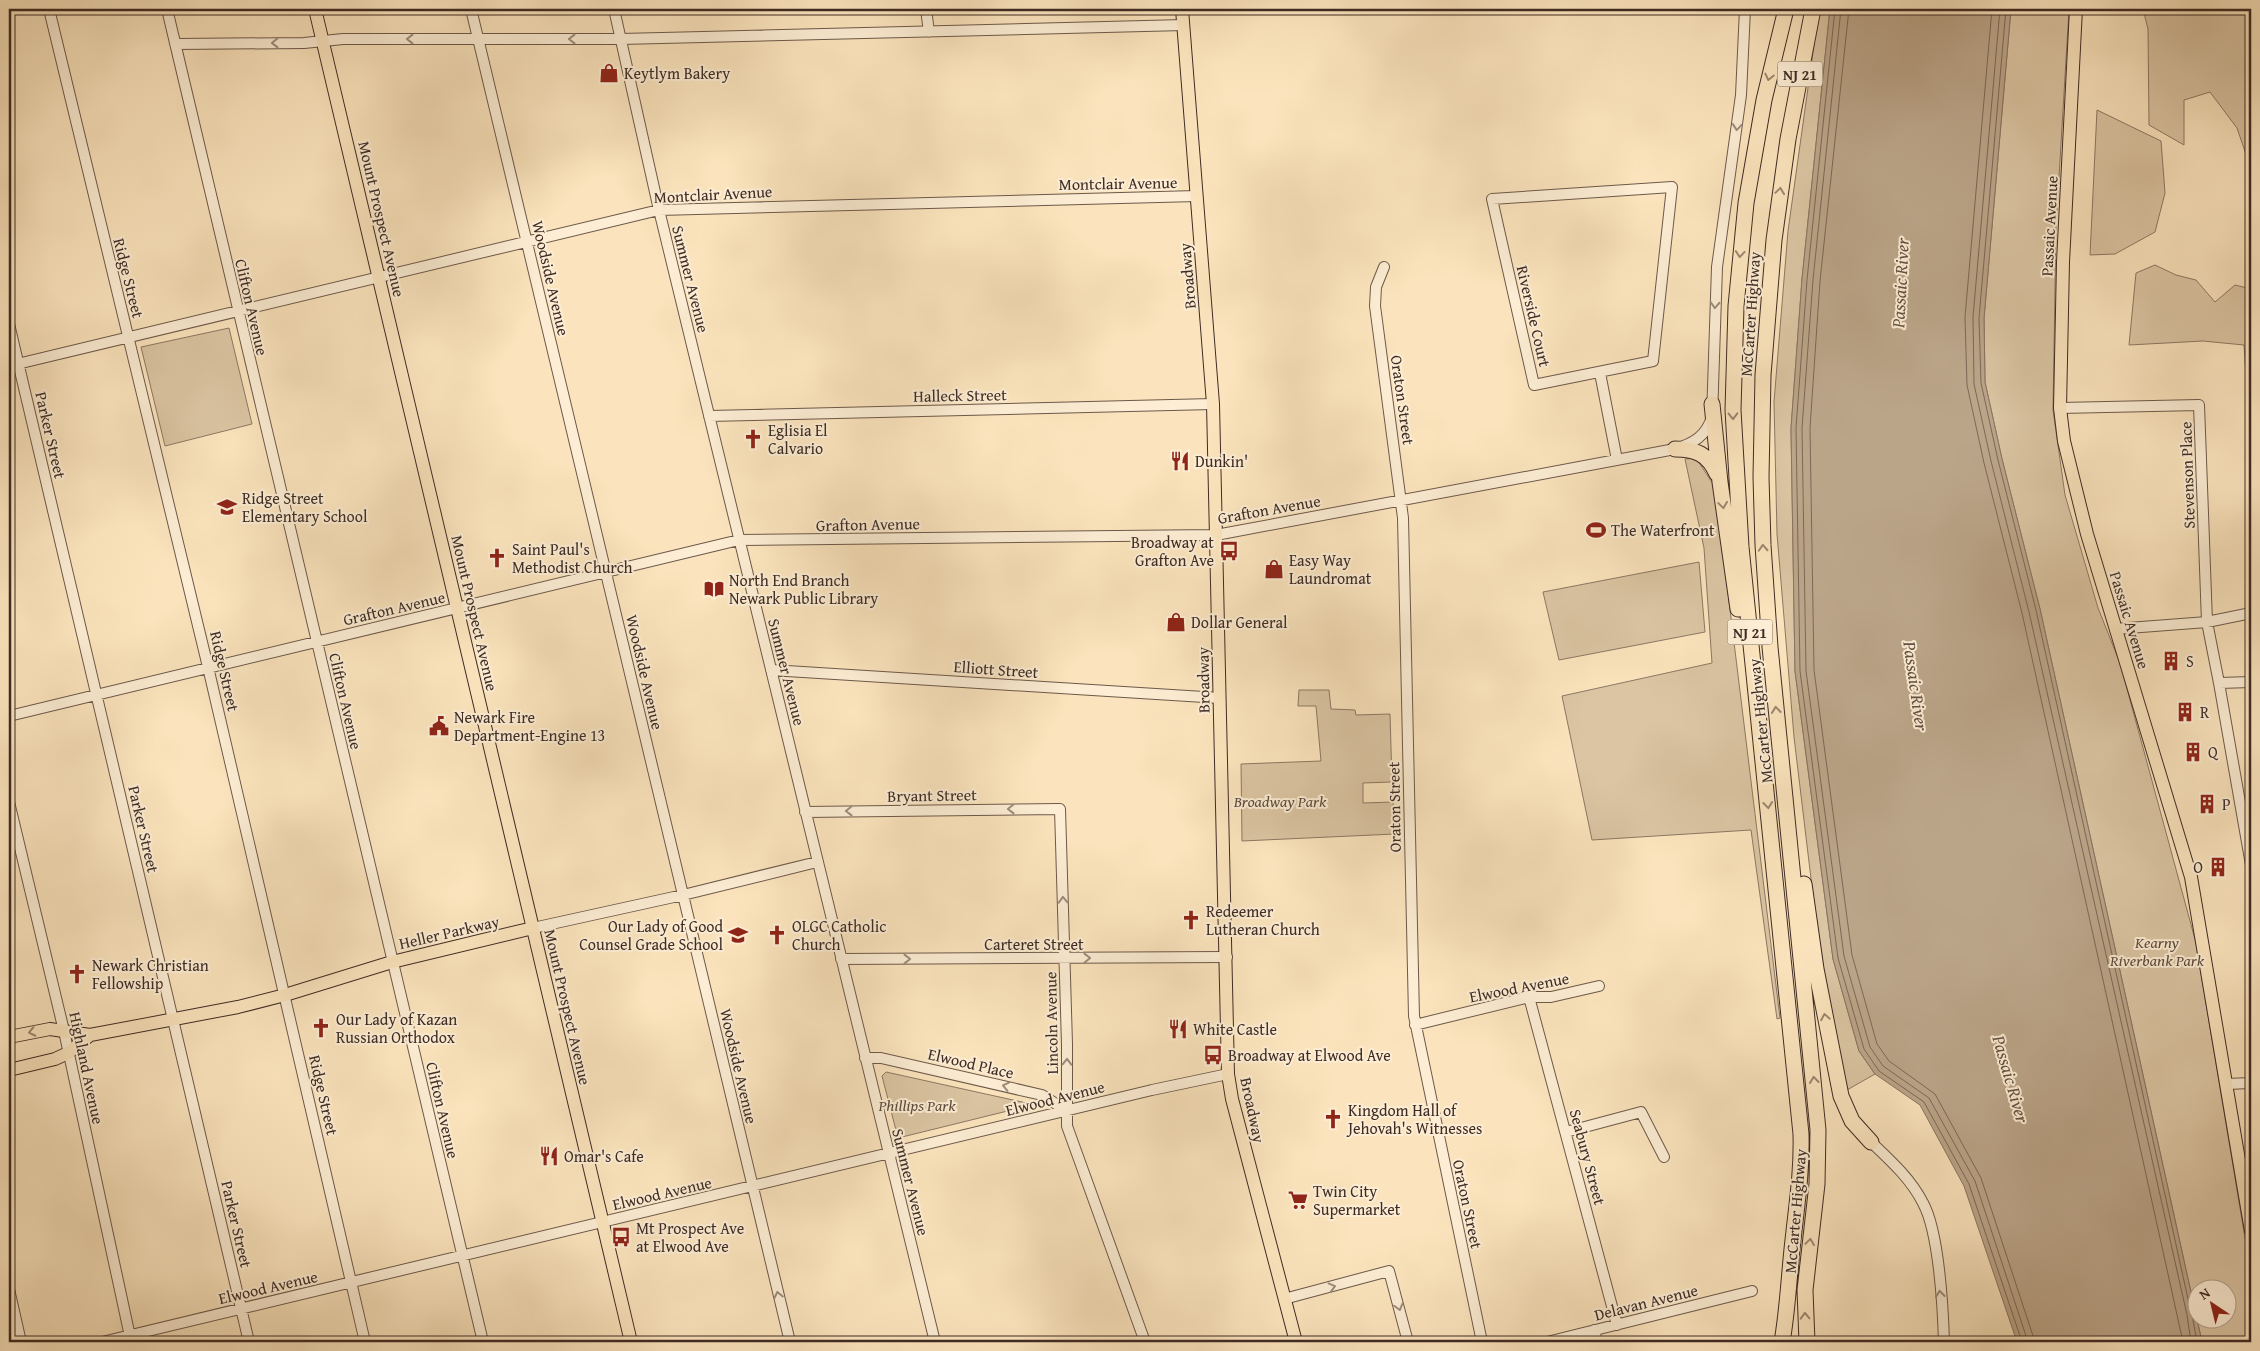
<svg xmlns="http://www.w3.org/2000/svg" width="2260" height="1351" viewBox="0 0 2260 1351" font-family="'Gentium Book Plus',serif">
	<style>
		.green { fill: #dbc5a3; stroke: #8c7864; fill-rule: evenodd }
		.water { fill: #bba589; stroke: #897461 }
		.lines { fill: none; stroke-linecap: round; stroke-linejoin: round }
		.shore { stroke: #7c6856; stroke-width: 1 }
		.minor-casing { stroke: #6d594a; stroke-width: 12 }
		.major-casing { stroke: #3e2b24; stroke-width: 14 }
		.highway-casing { stroke: #3e2b24; stroke-width: 17 }
		.minor { stroke: #fcedd4; stroke-width: 10 }
		.major { stroke: #fbe4bd; stroke-width: 12 }
		.highway { stroke: #fbe4bd; stroke-width: 15 }
		.oneway { stroke: #9d8c7c }
		.oneway2 { stroke: #9c8870 }
		.labels { text-anchor: middle; dominant-baseline: central; stroke-width: 4; stroke-linejoin: round; paint-order: stroke }
		.shield { fill: #fcedd4; stroke: #776559; stroke-width: 1 }
		.shield-label { font-size: 15px; font-weight: bold; fill: #3e2b24 }
		.poi-label { font-size: 16px; fill: #3e2b24; stroke: #fcedd4; text-anchor: start }
		.street-label { font-size: 16px; fill: #3e2b24; stroke: #fcedd4 }
		.park-label { font-size: 16px; font-style: italic; fill: #5d4a3d; stroke: #fcedd4 }
		.water-label { font-size: 18px; font-style: italic; fill: #645042; stroke: #fcedd4 }
	</style>
	<rect width="100%" height="100%" fill="#fbe4bd"/>
	<filter id="stains"><feTurbulence type="fractalNoise" baseFrequency=".004" numOctaves="4"/><feColorMatrix values="0 0 0 0 .2 0 0 0 0 .09 0 0 0 0 .02 0 0 0 .5 -.17"/></filter>
	<radialGradient id="worn" r=".72"><stop offset=".6" stop-color="#630" stop-opacity="0"/><stop offset="1" stop-color="#630" stop-opacity=".3"/></radialGradient>
	<path class="green" d="M1819,9H1830L1802,279L1791,428L1795,671L1833,959L1859,1051L1875,1074L1847,1090L1831,1016L1815,912L1794,737L1777,534L1774,402L1788,231Z
		M2011,9H2069L2056,228L2053,410L2065,495L2098,608L2120,663L2196,943L2251,1274V1342H2202L2040,609L2002,459L1985,382L1984,318ZM2198,1288H2228V1318H2198Z
		M2143,9H2244L2251,18V169L2237,128L2210,92L2184,100V145L2149,125L2148,29Z
		M2097,110L2161,141L2165,193L2155,232L2115,254L2090,255Z
		M2155,265L2176,275L2196,280L2215,302L2235,285L2251,289V391H2247L2244,345L2203,341L2129,345L2136,273Z
		M229,328L252,424L165,446L141,347Z
		M1696,458L1715,487L1780,1018L1777,1019L1751,830L1592,840L1562,696L1712,663L1704,548L1685,459Z
		M1699,562L1705,632L1559,660L1543,592Z
		M1299,690H1329L1331,709L1355,710L1356,715L1390,714L1392,782L1363,783V803L1393,802L1395,834L1242,841L1241,764L1321,761L1316,706H1298Z
		M886,1072L1022,1102L1032,1105L898,1138L882,1076Z"/>
	<path class="water" d="M1830,9H2011L1984,318L1985,382L2002,459L2040,609L2202,1342H2017L1964,1186L1920,1105L1875,1074L1859,1051L1833,959L1795,671L1791,428L1802,279Z"/>
	<g class="lines">
		<path class="shore" d="M1835,9L1807,280L1796,428L1800,671L1838,958L1864,1049L1879,1071L1924,1102L1969,1184L2022,1342
			M1841,9L1813,280L1802,428L1806,671L1844,956L1870,1047L1883,1066L1929,1098L1975,1181L2028,1342
			M1849,9L1820,281L1810,428L1814,670L1852,955L1877,1044L1889,1061L1935,1094L1981,1178L2035,1342
			M1992,9L1965,317L1967,385L1984,463L2022,613L2183,1342
			M2000,9L1973,317L1974,384L1991,461L2029,612L2187,1315L2191,1342
			M2006,9L1979,318L1981,383L1998,460L2036,610L2190,1308L2194,1314L2193,1320L2197,1342"/>
		<defs>
			<path id="minor" d="M49,9L208,667L365,1342
				M167,9L483,1342
				M471,9L790,1342
				M614,9L659,210L935,1342
				M926,9L929,32
				M175,44L304,43L343,39H621L1184,25
				M1672,187L1653,361L1534,385L1492,199Z
				M1384,267L1376,287L1375,306L1403,518L1414,1016L1482,1342
				M9,324L249,1342
				M9,366L659,210L1197,196
				M1600,373L1617,460
				M2060,408L2199,405L2207,622L2219,683
				M709,416L1213,404
				M2115,629L2207,622L2251,613
				M771,670L1220,698
				M2251,682L2219,683L2251,865
				M9,716L739,540L1216,535L1675,449C1694,443 1706,436 1712,417L1717,267L1741,95L1745,9
				M9,802L64,1031L131,1341
				M805,812L1060,809L1067,1044V1126L1145,1342
				M533,928L683,895L817,862
				M841,959L1227,957
				M1529,997L1617,1325
				M1415,1025L1529,997H1551L1599,986
				M865,1058H881L1042,1095L1067,1111
				M2227,1084L2251,1083
				M1566,1132L1641,1112L1664,1157
				M1871,1142C1890,1160 1911,1179 1923,1203C1939,1232 1943,1308 1944,1342
				M9,1289L21,1342
				M1284,1299L1389,1271L1408,1342
				M1594,1330L1597,1342
				M102,1342L1152,1090L1228,1074
				M1547,1342L1752,1291"/>
			<path id="major" d="M315,9L631,1342
				M1182,9L1213,404L1228,1074L1232,1099L1296,1342
				M2076,9L2063,262L2060,408L2064,441L2087,534L2191,877L2251,1231
				M9,1037L50,1029L90,1035L238,1007L285,995L392,962L533,928
				M9,1070L55,1059L68,1053L90,1035"/>
			<path id="highway" d="M1712,404L1720,482L1738,609
				M1675,449C1696,449 1708,454 1717,474
				M1804,884L1816,969L1841,1096L1852,1121L1871,1142
				M1782,1342C1788,1308 1789,1274 1793,1240C1797,1203 1802,1171 1801,1134L1741,547L1733,410L1736,306L1746,203L1764,100L1786,9
				M1807,1342L1805,1290L1817,1184L1818,1130L1770,647L1763,545L1761,477L1763,375L1774,240L1788,139L1813,9"/>
		</defs>
		<use href="#minor" class="minor-casing"/>
		<use href="#major" class="major-casing"/>
		<use href="#highway" class="highway-casing"/>
		<use href="#minor" class="minor"/>
		<use href="#major" class="major"/>
		<use href="#highway" class="highway"/>
	</g>
	<defs><path id="oneway-chevron" d="M-2-3.5L2.5 0L-2 3.5" fill="none" stroke-width="1.6" stroke-linecap="round" stroke-linejoin="round" transform="scale(1.25)"/></defs>
	<g class="oneway">
		<use href="#oneway-chevron" transform="translate(410 39) rotate(-180)"/>
		<use href="#oneway-chevron" transform="translate(572 39) rotate(180)"/>
		<use href="#oneway-chevron" transform="translate(275 43) rotate(179)"/>
		<use href="#oneway-chevron" transform="translate(1737 127) rotate(95)"/>
		<use href="#oneway-chevron" transform="translate(1715 305) rotate(93)"/>
		<use href="#oneway-chevron" transform="translate(1011 809) rotate(179)"/>
		<use href="#oneway-chevron" transform="translate(849 811) rotate(179)"/>
		<use href="#oneway-chevron" transform="translate(1063 900) rotate(-92)"/>
		<use href="#oneway-chevron" transform="translate(1087 958) rotate(-1)"/>
		<use href="#oneway-chevron" transform="translate(907 959)"/>
		<use href="#oneway-chevron" transform="translate(1067 1062) rotate(-89)"/>
		<use href="#oneway-chevron" transform="translate(1006 1086) rotate(-167)"/>
		<use href="#oneway-chevron" transform="translate(1332 1287) rotate(-15)"/>
		<use href="#oneway-chevron" transform="translate(1940 1294) rotate(-96)"/>
		<use href="#oneway-chevron" transform="translate(778 1295) rotate(-103)"/>
		<use href="#oneway-chevron" transform="translate(1399 1307) rotate(75)"/>
	</g>
	<g class="oneway2">
		<use href="#oneway-chevron" transform="translate(1769 77) rotate(103)"/>
		<use href="#oneway-chevron" transform="translate(1780 191) rotate(-82)"/>
		<use href="#oneway-chevron" transform="translate(1740 254) rotate(95)"/>
		<use href="#oneway-chevron" transform="translate(1733 416) rotate(89)"/>
		<use href="#oneway-chevron" transform="translate(1723 505) rotate(82)"/>
		<use href="#oneway-chevron" transform="translate(1763 548) rotate(-93)"/>
		<use href="#oneway-chevron" transform="translate(1776 710) rotate(-96)"/>
		<use href="#oneway-chevron" transform="translate(1768 805) rotate(84)"/>
		<use href="#oneway-chevron" transform="translate(1825 1017) rotate(-100)"/>
		<use href="#oneway-chevron" transform="translate(32 1032) rotate(168)"/>
		<use href="#oneway-chevron" transform="translate(1814 1080) rotate(-96)"/>
		<use href="#oneway-chevron" transform="translate(1810 1242) rotate(-82)"/>
		<use href="#oneway-chevron" transform="translate(1805 1316) rotate(-92)"/>
	</g>
	<defs>
		<symbol id="shop-bare" viewBox="-9 -9 18 18"><path d="M-5-2.5h2.3a2.7 3.5 0 0 1 5.4 0H5L5.5 6h-11ZM-1.5-2.5h3a1.5 2.3 0 0 0-3 0Z" fill="#8f2418" stroke="#fcedd4" stroke-width="2.5" paint-order="stroke"/></symbol>
		<symbol id="church-bare" viewBox="-9 -9 18 18"><path d="M-1.2-6h2.4v3.5h3.3v2.4h-3.3V6h-2.4V-.1h-3.3v-2.4h3.3Z" fill="#8f2418" stroke="#fcedd4" stroke-width="2.5" paint-order="stroke"/></symbol>
		<symbol id="restaurant-bare" viewBox="-9 -9 18 18"><path d="M-5-6h1v4h1v-4h1v4h1v-4h1v5L-1.5 .5V6h-2V.5L-5-1ZM5-6V6H3V1.5H1.5Q1.5-4 5-6Z" fill="#8f2418" stroke="#fcedd4" stroke-width="2.5" paint-order="stroke"/></symbol>
		<symbol id="school-bare" viewBox="-9 -9 18 18"><path d="M0-5L7-2L0 1L-7-2ZM-4 1L0 2.5L4 1V4Q0 6-4 4Z" fill="#8f2418" stroke="#fcedd4" stroke-width="2.5" paint-order="stroke"/></symbol>
		<symbol id="stadium-bare" viewBox="-9 -9 18 18"><path d="M0-5a6.5 5 0 1 0 0 10a6.5 5 0 1 0 0-10ZM-3.5-1.8h7v3.6h-7Z" fill="#8f2418" stroke="#fcedd4" stroke-width="2.5" paint-order="stroke"/></symbol>
		<symbol id="bus-bare" viewBox="-9 -9 18 18"><path d="M-5-6H5V4H4V6H2V4H-2V6H-4V4H-5ZM-3.5-4V0h7V-4ZM-3.5 1.2v1.5H-2V1.2ZM2 1.2v1.5H3.5V1.2Z" fill="#8f2418" stroke="#fcedd4" stroke-width="2.5" paint-order="stroke"/></symbol>
		<symbol id="library-bare" viewBox="-9 -9 18 18"><path d="M-6-4Q-3-5.5-.7-3.5V5Q-3 3-6 4ZM6-4Q3-5.5 .7-3.5V5Q3 3 6 4Z" fill="#8f2418" stroke="#fcedd4" stroke-width="2.5" paint-order="stroke"/></symbol>
		<symbol id="building-bare" viewBox="-9 -9 18 18"><path d="M-4-6H4V6H1V3H-1V6H-4ZM-2.5-4.3h1.7v1.8h-1.7ZM.8-4.3h1.7v1.8H.8ZM-2.5-1h1.7V.8h-1.7ZM.8-1h1.7V.8H.8Z" fill="#8f2418" stroke="#fcedd4" stroke-width="2.5" paint-order="stroke"/></symbol>
		<symbol id="civic-bare" viewBox="-9 -9 18 18"><path d="M-.6-6.5H3V-4.5H.6V-3L4-1V1h2V6H-6V1h2V-1L-.6-3ZM-1.2 2.5V6h2.4V2.5Z" fill="#8f2418" stroke="#fcedd4" stroke-width="2.5" paint-order="stroke"/></symbol>
		<symbol id="supermarket-bare" viewBox="-9 -9 18 18"><path d="M-6-5.5h2.5l.6 2H6L4.5 2H-2.5L-4.4-4H-6ZM-1.5 3.2a1.3 1.3 0 1 0 .1 0ZM3 3.2a1.3 1.3 0 1 0 .1 0Z" fill="#8f2418" stroke="#fcedd4" stroke-width="2.5" paint-order="stroke"/></symbol>
	</defs>
	<g fill-rule="evenodd">
		<use href="#shop-bare" x="595" y="59" width="28" height="28"/>
		<use href="#church-bare" x="739" y="425" width="28" height="28"/>
		<use href="#restaurant-bare" x="1166" y="447" width="28" height="28"/>
		<use href="#school-bare" x="213" y="493" width="28" height="28"/>
		<use href="#stadium-bare" x="1582" y="516" width="28" height="28"/>
		<use href="#bus-bare" x="1215" y="537" width="28" height="28"/>
		<use href="#church-bare" x="483" y="544" width="28" height="28"/>
		<use href="#shop-bare" x="1260" y="555" width="28" height="28"/>
		<use href="#library-bare" x="700" y="575" width="28" height="28"/>
		<use href="#shop-bare" x="1162" y="608" width="28" height="28"/>
		<use href="#building-bare" x="2157" y="647" width="28" height="28"/>
		<use href="#building-bare" x="2171" y="698" width="28" height="28"/>
		<use href="#civic-bare" x="425" y="712" width="28" height="28"/>
		<use href="#building-bare" x="2179" y="738" width="28" height="28"/>
		<use href="#building-bare" x="2193" y="790" width="28" height="28"/>
		<use href="#building-bare" x="2204" y="853" width="28" height="28"/>
		<use href="#church-bare" x="1177" y="906" width="28" height="28"/>
		<use href="#school-bare" x="724" y="921" width="28" height="28"/>
		<use href="#church-bare" x="763" y="921" width="28" height="28"/>
		<use href="#church-bare" x="63" y="960" width="28" height="28"/>
		<use href="#church-bare" x="307" y="1014" width="28" height="28"/>
		<use href="#restaurant-bare" x="1164" y="1015" width="28" height="28"/>
		<use href="#bus-bare" x="1199" y="1041" width="28" height="28"/>
		<use href="#church-bare" x="1319" y="1105" width="28" height="28"/>
		<use href="#restaurant-bare" x="535" y="1142" width="28" height="28"/>
		<use href="#supermarket-bare" x="1284" y="1186" width="28" height="28"/>
		<use href="#bus-bare" x="607" y="1223" width="28" height="28"/>
	</g>
	<g class="labels">
		<g class="shield">
			<rect x="1777.5" y="61.5" width="45" height="25" rx="4"/>
			<rect x="1727.5" y="619.5" width="45" height="25" rx="4"/>
		</g>
		<g class="shield-label">
			<text x="1800" y="74">NJ 21</text>
			<text x="1750" y="632">NJ 21</text>
		</g>
		<g class="poi-label">
			<text x="624" y="73">Keytlym Bakery</text>
			<text x="768" y="430">Eglisia El<tspan x="768" dy="18">Calvario</tspan></text>
			<text x="1195" y="461">Dunkin'</text>
			<text x="242" y="498">Ridge Street<tspan x="242" dy="18">Elementary School</tspan></text>
			<text x="1611" y="530">The Waterfront</text>
			<text x="1214" y="542" text-anchor="end">Broadway at<tspan x="1214" dy="18">Grafton Ave</tspan></text>
			<text x="512" y="549">Saint Paul's<tspan x="512" dy="18">Methodist Church</tspan></text>
			<text x="1289" y="560">Easy Way<tspan x="1289" dy="18">Laundromat</tspan></text>
			<text x="729" y="580">North End Branch<tspan x="729" dy="18">Newark Public Library</tspan></text>
			<text x="1191" y="622">Dollar General</text>
			<text x="2186" y="661">S</text>
			<text x="2200" y="712">R</text>
			<text x="454" y="717">Newark Fire<tspan x="454" dy="18">Department-Engine 13</tspan></text>
			<text x="2208" y="752">Q</text>
			<text x="2222" y="804">P</text>
			<text x="2203" y="867" text-anchor="end">O</text>
			<text x="1206" y="911">Redeemer<tspan x="1206" dy="18">Lutheran Church</tspan></text>
			<text x="723" y="926" text-anchor="end">Our Lady of Good<tspan x="723" dy="18">Counsel Grade School</tspan></text>
			<text x="792" y="926">OLGC Catholic<tspan x="792" dy="18">Church</tspan></text>
			<text x="92" y="965">Newark Christian<tspan x="92" dy="18">Fellowship</tspan></text>
			<text x="336" y="1019">Our Lady of Kazan<tspan x="336" dy="18">Russian Orthodox</tspan></text>
			<text x="1193" y="1029">White Castle</text>
			<text x="1228" y="1055">Broadway at Elwood Ave</text>
			<text x="1348" y="1110">Kingdom Hall of<tspan x="1348" dy="18">Jehovah's Witnesses</tspan></text>
			<text x="564" y="1156">Omar's Cafe</text>
			<text x="1313" y="1191">Twin City<tspan x="1313" dy="18">Supermarket</tspan></text>
			<text x="636" y="1228">Mt Prospect Ave<tspan x="636" dy="18">at Elwood Ave</tspan></text>
		</g>
		<g class="street-label">
			<text transform="translate(1118 183) rotate(-1)">Montclair Avenue</text>
			<text transform="translate(713 194) rotate(-3)">Montclair Avenue</text>
			<text transform="translate(382 219) rotate(77)">Mount Prospect Avenue</text>
			<text transform="translate(2049 226) rotate(-87)">Passaic Avenue</text>
			<text transform="translate(1187 276) rotate(-95)">Broadway</text>
			<text transform="translate(129 278) rotate(76)">Ridge Street</text>
			<text transform="translate(551 278) rotate(77)">Woodside Avenue</text>
			<text transform="translate(691 279) rotate(76)">Summer Avenue</text>
			<text transform="translate(252 307) rotate(77)">Clifton Avenue</text>
			<text transform="translate(1750 314) rotate(-86)">McCarter Highway</text>
			<text transform="translate(1534 316) rotate(77)">Riverside Court</text>
			<text transform="translate(960 395) rotate(-1)">Halleck Street</text>
			<text transform="translate(1403 400) rotate(82)">Oraton Street</text>
			<text transform="translate(51 435) rotate(77)">Parker Street</text>
			<text transform="translate(2187 475) rotate(-92)">Stevenson Place</text>
			<text transform="translate(1269 509) rotate(-10)">Grafton Avenue</text>
			<text transform="translate(868 524) rotate(-1)">Grafton Avenue</text>
			<text transform="translate(394 608) rotate(-13)">Grafton Avenue</text>
			<text transform="translate(475 613) rotate(77)">Mount Prospect Avenue</text>
			<text transform="translate(2130 620) rotate(73)">Passaic Avenue</text>
			<text transform="translate(996 669) rotate(4)">Elliott Street</text>
			<text transform="translate(225 671) rotate(77)">Ridge Street</text>
			<text transform="translate(645 672) rotate(77)">Woodside Avenue</text>
			<text transform="translate(787 672) rotate(76)">Summer Avenue</text>
			<text transform="translate(1203 680) rotate(-91)">Broadway</text>
			<text transform="translate(346 701) rotate(77)">Clifton Avenue</text>
			<text transform="translate(1760 721) rotate(-96)">McCarter Highway</text>
			<text transform="translate(932 795) rotate(-1)">Bryant Street</text>
			<text transform="translate(1394 807) rotate(-91)">Oraton Street</text>
			<text transform="translate(144 829) rotate(77)">Parker Street</text>
			<text transform="translate(449 932) rotate(-13)">Heller Parkway</text>
			<text x="1034" y="944">Carteret Street</text>
			<text transform="translate(1519 987) rotate(-11)">Elwood Avenue</text>
			<text transform="translate(568 1007) rotate(77)">Mount Prospect Avenue</text>
			<text transform="translate(1051 1023) rotate(-91)">Lincoln Avenue</text>
			<text transform="translate(971 1063) rotate(13)">Elwood Place</text>
			<text transform="translate(739 1066) rotate(77)">Woodside Avenue</text>
			<text transform="translate(87 1068) rotate(78)">Highland Avenue</text>
			<text transform="translate(324 1095) rotate(77)">Ridge Street</text>
			<text transform="translate(1055 1098) rotate(-14)">Elwood Avenue</text>
			<text transform="translate(443 1110) rotate(77)">Clifton Avenue</text>
			<text transform="translate(1253 1110) rotate(78)">Broadway</text>
			<text transform="translate(1588 1157) rotate(75)">Seabury Street</text>
			<text transform="translate(911 1182) rotate(76)">Summer Avenue</text>
			<text transform="translate(662 1193) rotate(-13)">Elwood Avenue</text>
			<text transform="translate(1468 1204) rotate(78)">Oraton Street</text>
			<text transform="translate(1795 1211) rotate(-85)">McCarter Highway</text>
			<text transform="translate(237 1224) rotate(77)">Parker Street</text>
			<text transform="translate(268 1287) rotate(-13)">Elwood Avenue</text>
			<text transform="translate(1646 1302) rotate(-14)">Delavan Avenue</text>
		</g>
		<g class="park-label">
			<text x="1280" y="801">Broadway Park</text>
			<text x="2157" y="942">Kearny<tspan x="2157" dy="18">Riverbank Park</tspan></text>
			<text x="917" y="1105">Phillips Park</text>
		</g>
		<g class="water-label">
			<text transform="translate(1900 283) rotate(-87)">Passaic River</text>
			<text transform="translate(1916 686) rotate(82)">Passaic River</text>
			<text transform="translate(2011 1079) rotate(74)">Passaic River</text>
		</g>
	</g>
	<rect width="2260" height="1351" fill="none" stroke="#fbe4bd" stroke-width="30"/>
	<rect x="10" y="10" width="2240" height="1331" fill="none" stroke="#3e2b24" stroke-width="2.5"/>
	<rect x="15" y="15" width="2230" height="1321" fill="none" stroke="#3e2b24"/>
	<g transform="translate(2212 1304) rotate(325)"><circle r="24" fill="#fcedd4" stroke="#b09f8e"/>
	<path d="M0-4L9 19L0 12L-9 19Z" fill="#8f2418"/>
	<text y="-8" font-size="14" font-weight="bold" text-anchor="middle" fill="#3e2b24">N</text>
	</g>
	<rect width="100%" height="100%" filter="url(#stains)"/>
	<rect width="100%" height="100%" fill="url(#worn)"/>
</svg>
